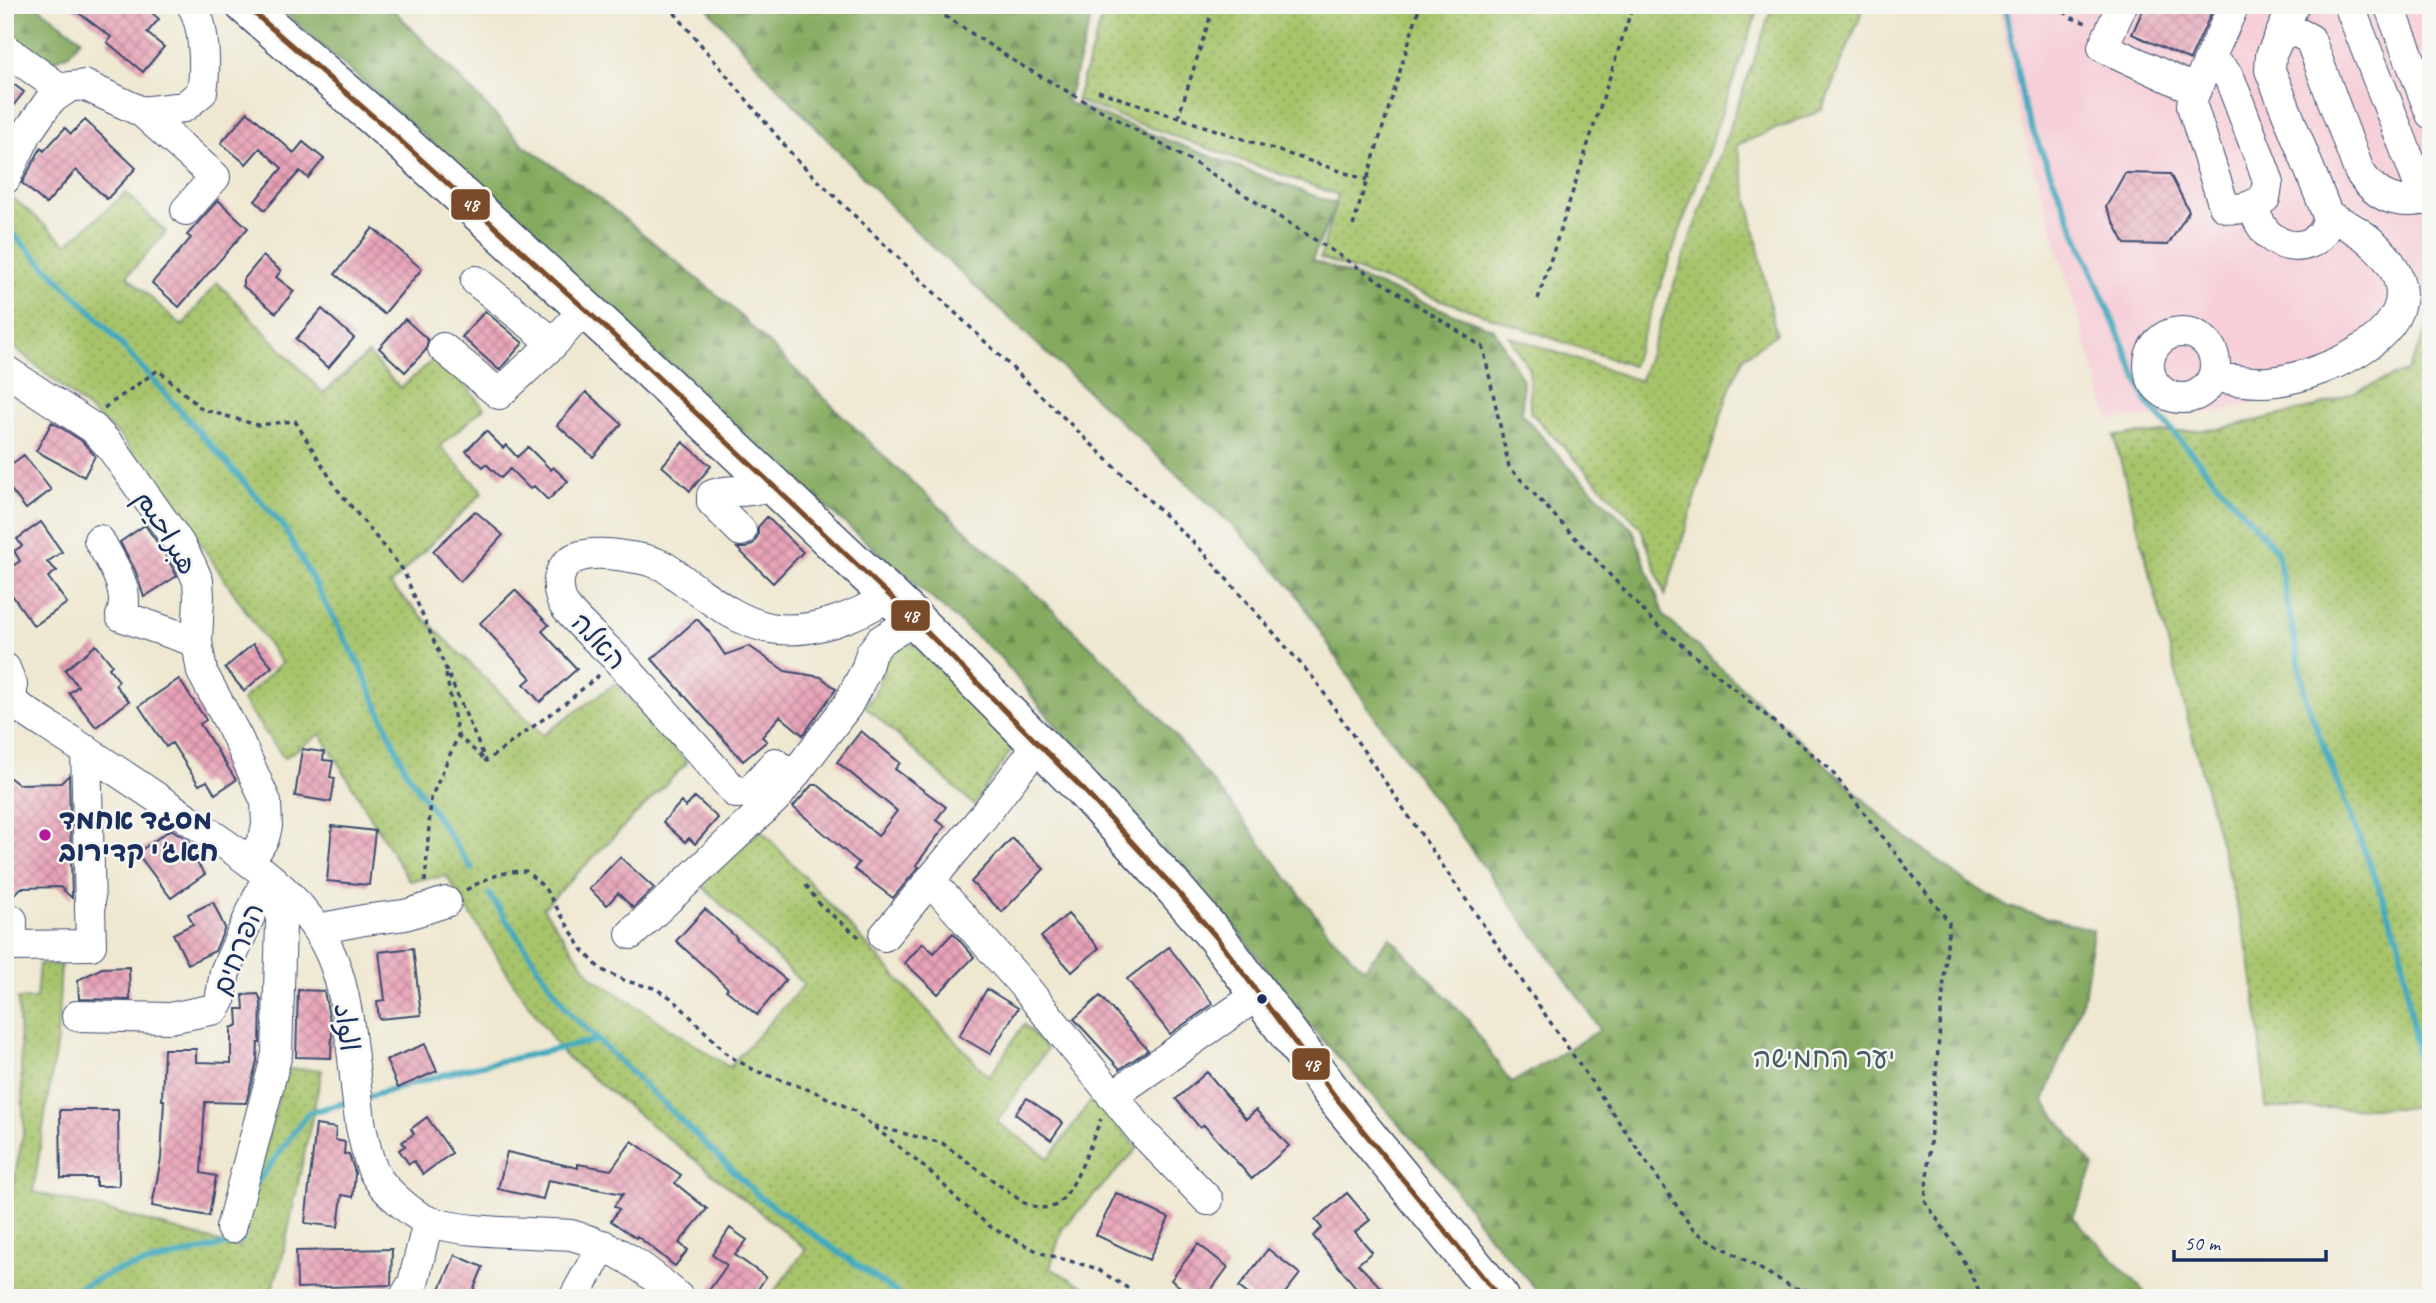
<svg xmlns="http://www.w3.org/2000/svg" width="2436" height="1303" viewBox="0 0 2436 1303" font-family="Caveat,'Playpen Sans Arabic','Playpen Sans Hebrew',sans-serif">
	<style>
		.built { fill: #f6cfd8 }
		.grass { fill: url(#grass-dots); stroke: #617a64; stroke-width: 2 }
		.forest { fill: url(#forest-firs); stroke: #506c5e; stroke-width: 2 }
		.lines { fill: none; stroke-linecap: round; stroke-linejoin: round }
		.stream { stroke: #3da9bd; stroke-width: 6 }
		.building { fill: url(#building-cross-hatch) }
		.minor-casing { stroke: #3b4b6f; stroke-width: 32 }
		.major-casing { stroke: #3b4b6f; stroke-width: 41 }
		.path { stroke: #3b4b6f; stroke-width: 3.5; stroke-dasharray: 5 5; stroke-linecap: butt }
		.minor { stroke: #fff; stroke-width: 30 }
		.major { stroke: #fff; stroke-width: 38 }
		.bus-1-casing { stroke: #f6f6f2; stroke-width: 10 }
		.bus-1 { stroke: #7a4b2a; stroke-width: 5 }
		.poi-dot { fill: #b5179e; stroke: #f6f6f2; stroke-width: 2.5 }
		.bus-dot { fill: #1b2f5e; stroke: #f6f6f2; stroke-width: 2.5 }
		.labels { text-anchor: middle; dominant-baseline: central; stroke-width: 5; stroke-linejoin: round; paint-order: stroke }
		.street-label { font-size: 28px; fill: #1b2f5e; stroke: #f6f6f2 }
		.poi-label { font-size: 28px; font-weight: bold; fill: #1b2f5e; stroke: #f6f6f2; text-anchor: start }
		.park-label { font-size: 28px; fill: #455c62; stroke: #f6f6f2 }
		.line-badge { stroke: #f6f6f2; stroke-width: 2.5 }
		.badge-label { font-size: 19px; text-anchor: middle; font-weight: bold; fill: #fff }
	</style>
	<defs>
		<pattern id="grass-dots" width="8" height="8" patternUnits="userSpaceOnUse" patternTransform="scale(1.75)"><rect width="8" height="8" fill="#a7c46b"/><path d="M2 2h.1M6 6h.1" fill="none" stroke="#87a05b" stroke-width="1.8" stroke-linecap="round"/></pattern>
		<pattern id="forest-firs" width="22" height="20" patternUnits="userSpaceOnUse" patternTransform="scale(1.75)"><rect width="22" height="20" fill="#85aa5f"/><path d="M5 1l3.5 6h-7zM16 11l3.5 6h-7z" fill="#6c8b52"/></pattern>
		<pattern id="building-cross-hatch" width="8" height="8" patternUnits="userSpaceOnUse" patternTransform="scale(1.75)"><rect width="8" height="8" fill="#e9a3b7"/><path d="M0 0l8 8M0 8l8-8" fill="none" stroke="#bc8598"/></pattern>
	</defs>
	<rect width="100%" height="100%" fill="#f6f6f2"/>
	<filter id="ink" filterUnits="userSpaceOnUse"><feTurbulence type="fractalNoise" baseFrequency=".0143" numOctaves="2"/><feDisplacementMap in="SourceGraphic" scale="14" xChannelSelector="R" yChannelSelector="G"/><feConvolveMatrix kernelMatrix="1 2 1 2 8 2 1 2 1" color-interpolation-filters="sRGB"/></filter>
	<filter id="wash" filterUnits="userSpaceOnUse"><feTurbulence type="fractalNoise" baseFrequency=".00686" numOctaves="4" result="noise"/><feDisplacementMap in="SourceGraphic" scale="28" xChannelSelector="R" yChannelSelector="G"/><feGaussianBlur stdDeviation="1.57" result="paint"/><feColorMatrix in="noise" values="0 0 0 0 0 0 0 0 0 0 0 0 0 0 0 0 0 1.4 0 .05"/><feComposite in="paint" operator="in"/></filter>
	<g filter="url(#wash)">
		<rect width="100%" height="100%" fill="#efe8d1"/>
		<path class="built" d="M1998,5H2431V281L2428,282L2418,318L2399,345L2313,389L2217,412L2109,420L2019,118Z"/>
		<path class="grass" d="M1106,5H1760L1632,366L1320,258L1338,195L1076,101Z
			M1773,5H1865L1822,110L1737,145L1776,334L1744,357L1731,385L1665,595L1641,528L1530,412L1529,369L1509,336L1640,381Z
			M5,191L67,244L126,193L166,232L127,276L182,326L217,282L323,393L368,354L400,388L439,355L484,408L440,446L483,492L390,585L543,735L616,683L687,763L543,908L592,977L729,1067L804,985L700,884L761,830L989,1077L1024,1024L1047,1049L997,1122L1049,1158L1093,1098L1138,1148L1062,1229L1050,1268L1099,1295L1096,1298H769L806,1249L564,1055L513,982L447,876L409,881L321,734L284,758L242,700L281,663L188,525L119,435L5,339Z
			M2431,322V1108H2266L2259,1022L2249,953L2114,436L2219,429L2316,407L2407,371Z
			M915,643L1014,746L974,805L865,706C868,701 873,697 875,692C888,666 877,648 915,643Z
			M39,964L61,965L57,1040L33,1192L118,1213L239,1248L286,1069L322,1070L282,1259L269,1298H5V1206H9L24,1129L18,999H36Z"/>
		<path class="forest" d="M5,5H36L81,39L69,54L49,63L5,39Z
			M276,5H389L524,145L603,201L727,303L893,465L1020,579L1114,669L1153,709L1234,808L1330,934L1364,969L1390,937L1468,1020L1511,1083L1600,1030L1585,1006L1371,712L1294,590L1237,530L905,221L764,73L705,5H1095L1067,102L1336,204L1312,260L1494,329L1523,380L1522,414L1569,467L1633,530L1664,616L1899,832L1965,881L2009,907L2093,930L2085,993L2044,1101L2094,1167L2073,1217L2150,1298H1544L1490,1237L1439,1168L1303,1018L1232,923L1170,866L1000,657L623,332L496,199Z"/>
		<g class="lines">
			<path class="stream" d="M2005,5L2025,112L2147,402L2277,551L2307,703L2400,943L2424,1100L2431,1124
				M5,226L95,315L283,526L361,668L406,771L472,869
				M489,894L568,1011L760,1197L904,1298
				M366,1097L460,1070L598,1040
				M257,1183L308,1113L348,1102
				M56,1298L115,1271L241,1241L244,1231"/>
		</g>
		<g id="blocks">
			<path class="building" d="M68,5H143L159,19L147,33L164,47L143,72L107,42L111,37Z
				M2145,5H2215L2190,60L2132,34Z
				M5,78L24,92L5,116Z
				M248,112L294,153L303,142L324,159L308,178L300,171L265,210L255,201L282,168L260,148L246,164L221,143Z
				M85,120L136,168L107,199L76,170L46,204L22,183L41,148L44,151L65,128L71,134Z
				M2125,173L2170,174L2189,211L2168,245L2125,244L2106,207Z
				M218,200L248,228L179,307L152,283L191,238L187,235Z
				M373,228L422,269L384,314L335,274Z
				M263,256L281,271L276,277L294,291L276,313L243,286V280Z
				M322,309L354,338L328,368L296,339Z
				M485,311L523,343L499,370L462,337Z
				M405,319L428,340L426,350L405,372L379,348Z
				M586,392L622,424L593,457L557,425Z
				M52,422L82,441L95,456L84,477L36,451Z
				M486,431L503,448L506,445L517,457L528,447L551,470L553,467L568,481L548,500L534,486L530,489L510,469L501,478L486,464L483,467L466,451Z
				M683,442L711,466L690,491L662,466Z
				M24,455L51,490L26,509L5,482V469Z
				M475,511L503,535L460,582L433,551Z
				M767,517L803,552L773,583L737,548H746L754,543L758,535V527Z
				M41,522L62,552L47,562L57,571L48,577L67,603L34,626L5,585V571L20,561L14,551L22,546L17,539Z
				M145,525L164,552L177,576L144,597L135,570L120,542Z
				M515,590L549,625L542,631L577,669L540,702L524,684L531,678L480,623Z
				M697,619L710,633L725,655L749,646L785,671L821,677L836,689L803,735L780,716L762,737L767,741L743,761L652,659Z
				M253,644L272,667L244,691L225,668Z
				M96,645L112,665L109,668L119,681L115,685L129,701L96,727L69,693L78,686L65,670Z
				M179,679L206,720L200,724L236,780L215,794L207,781L199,785L172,743L166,747L139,706Z
				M861,731L900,763L895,769L946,807L936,820L945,826L916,865L919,867L893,898L854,869L859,863L793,807L812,785H818L878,836L897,811L837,762Z
				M302,749L324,752L323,760L333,761L330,777L335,778L331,802L295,796Z
				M5,774L18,784L61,783L69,775L72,898L60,887L21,888L5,904Z
				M695,797L718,818L695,844L689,838L685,842L663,822L681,802L686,807Z
				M332,826L375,831L369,885L327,881Z
				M171,829L188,840L199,855L194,859L205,874L171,898L137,853Z
				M1012,838L1044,869L1002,912L971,882Z
				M620,857L654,888L633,908L618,893L607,905L589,889Z
				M213,902L225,928L215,951L188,964L173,934L193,924L188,914Z
				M705,909L737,938L736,939L786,980L757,1015L726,990L728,988L676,941Z
				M1068,914L1099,948L1072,972L1041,937Z
				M953,933L974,957L938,994L905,963L923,943L934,953Z
				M1169,947L1213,1004L1170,1034L1127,979Z
				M413,948L421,1015L379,1019L377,1001L385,1000L379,952Z
				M129,967L130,1000L79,999L78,980L102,968Z
				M987,989L1018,1008L990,1054L959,1036Z
				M298,990L324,991L332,1031L331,1058L296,1057Z
				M258,994L261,1000L260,1043H258L257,1061L246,1103L205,1102L201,1173L216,1176L209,1216L152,1206L161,1159L164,1100H162L164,1049H196V1062L231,1063V1028L238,1025L237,1009H244L243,995Z
				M1100,996L1148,1050L1120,1069L1074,1019Z
				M425,1044L437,1071L398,1088L386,1060Z
				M1207,1072L1246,1119L1256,1110L1289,1146L1252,1179L1204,1125L1200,1128L1176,1099Z
				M1027,1098L1063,1123L1051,1140L1015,1114Z
				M60,1110H118L119,1186H96V1178H61Z
				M427,1117L452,1153L423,1174L414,1161L409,1164L399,1150L405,1146L402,1142L414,1134L411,1129Z
				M316,1125L336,1128L335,1140L345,1142L344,1154H349L355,1173L353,1197L342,1195L338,1227L305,1223Z
				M632,1141L681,1175L675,1183L707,1209L679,1243L688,1250L675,1266L637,1236L636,1238L611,1221L619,1209L614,1206L623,1194L548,1180L543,1199L498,1189L507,1152L578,1168V1164L611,1170Z
				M1116,1193L1169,1218L1149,1260L1096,1235Z
				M1347,1193L1370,1220L1355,1232L1372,1252L1358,1264L1391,1298H1365L1313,1236L1322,1228L1315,1220Z
				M730,1228L747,1240L735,1255L766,1277L752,1298H717L708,1292L727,1265L712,1255Z
				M1198,1244L1228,1267L1205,1298H1195L1171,1280Z
				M392,1249L391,1285L297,1288L296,1251Z
				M1268,1249L1300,1274L1281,1298H1253L1239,1287Z
				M455,1255L483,1267L470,1298H436Z"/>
		</g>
	</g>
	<g filter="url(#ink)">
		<use href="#blocks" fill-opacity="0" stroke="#3b4b6f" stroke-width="2"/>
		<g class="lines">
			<defs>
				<path id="minor" d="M2122,5L2103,47L2196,90
					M2349,5L2425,200
					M2389,5L2431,114
					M2285,26L2310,39L2359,171C2377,199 2399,206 2431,198
					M5,49L63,91
					M2209,61L2224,71L2230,79L2268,180L2265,198C2253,206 2238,213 2224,206L2192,106L2193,96L2234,5
					M142,112L215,177L186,210
					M5,179L27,133L50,100L69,87L84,85L142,112L184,107L202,92C206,68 205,26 192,5
					M2252,206C2257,218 2262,231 2274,239C2296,254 2326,244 2328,216L2270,70L2271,55L2294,5
					M476,281L554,343
					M2149 365a33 33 0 1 1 66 0a33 33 0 1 1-66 0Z
					M443,348L499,394L554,343L585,308
					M5,370L93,428L110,446L179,543L191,565L198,581L199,597L197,642L202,672L238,739L266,802L267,826L264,838L250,862
					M2214,376C2235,381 2256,384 2277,381C2326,374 2434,330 2391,264C2376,241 2354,227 2328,216
					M741,531L712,502V495C731,487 753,496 770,483
					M99,540C111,562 132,591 121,616L197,642
					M5,668L12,685V702
					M5,698C60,734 115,769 169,806C226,845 303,889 331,955C352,1003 353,1075 361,1127C365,1142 367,1160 375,1174C383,1189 414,1217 431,1222C469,1234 530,1232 571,1235C617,1247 644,1267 679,1298
					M793,777L775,763L749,792L736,793C696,748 657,702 616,658C602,644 574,620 564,605C560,599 558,587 559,580C563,547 607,553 630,557C639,558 652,561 661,565C668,568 676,575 683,580C710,599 736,621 770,628C810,635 857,617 890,595
					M930,880L1024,986L1143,1133L1208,1200
					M12,920V946L91,945L86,750
					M318,929L364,920L405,915L446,902
					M631,934L779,795L847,706L866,670L871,653L881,640L915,620
					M884,936L982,818L1039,744
					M77,1016L170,1018L215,1009L220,1001L225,972L267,877
					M1112,1096L1259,994
					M231,1228L277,1054L282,891
					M404,1298L413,1283L428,1222
					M574,1298L603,1245"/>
				<path id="major" d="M245,5L390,131L609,331L906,611L1083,789L1175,889L1217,938L1337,1099L1500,1298"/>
			</defs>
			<use href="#minor" class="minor-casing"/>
			<use href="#major" class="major-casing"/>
			<path class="path" d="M668,5L796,159L1203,552L1315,680L1694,1231L1794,1288L1857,1298
				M928,5L1017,63L1198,165L1483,347L1509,467L1653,621L1829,768L1949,922L1925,1201L1956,1247L1983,1298
				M2056,5L2072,18L2087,23
				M1098,91L1367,180
				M1178,118L1214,5
				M1353,226L1420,5
				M1538,299L1633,5
				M104,408L158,370L202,409L257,425L295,421L337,489L403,570L486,761L568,701L599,675
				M446,674L458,736
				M425,882L431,798L458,736L483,758
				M806,885L821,906L859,937
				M466,890C489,877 499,872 526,871L544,887L582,949L600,969L626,981L654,988L673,999L729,1056L756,1071L815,1092L853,1110L934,1175L959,1201L992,1228L1041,1253L1095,1268L1134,1292L1139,1298
				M874,1126L942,1143L1024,1203C1033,1206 1041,1209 1051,1207C1072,1202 1092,1139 1101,1119"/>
			<use href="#minor" class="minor"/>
			<use href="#major" class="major"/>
			<defs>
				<path id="bus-1" d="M245,5L390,131L609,331L906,611L1083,789L1175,889L1217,938L1337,1099L1500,1298"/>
			</defs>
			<use href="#bus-1" class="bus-1-casing"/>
			<use href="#bus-1" class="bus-1"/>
		</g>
	</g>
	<circle class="poi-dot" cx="45" cy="835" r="7"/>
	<circle class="bus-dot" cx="1262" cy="999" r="6"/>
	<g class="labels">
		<g class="street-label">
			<text transform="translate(167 532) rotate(59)">هبراحيم</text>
			<text transform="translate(599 641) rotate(47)">האלה</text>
			<text transform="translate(238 949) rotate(-69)">הפרחים</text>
			<text transform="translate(347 1027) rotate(82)">الواد</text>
		</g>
		<g class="poi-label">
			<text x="59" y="819">מסגד אחמד<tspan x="59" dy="32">חאג'י קדירוב</tspan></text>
		</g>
		<g class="park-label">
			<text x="1824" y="1057">יער החמישה</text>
		</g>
	</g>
	<g class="line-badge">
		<rect x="450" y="188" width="41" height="33" rx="7" fill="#7a4b2a"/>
		<rect x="890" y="599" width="41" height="33" rx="7" fill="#7a4b2a"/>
		<rect x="1291" y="1047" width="40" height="34" rx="7" fill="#7a4b2a"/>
	</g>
	<g class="badge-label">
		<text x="470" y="211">48</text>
		<text x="910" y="622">48</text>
		<text x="1311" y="1071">48</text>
	</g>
	<rect width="2436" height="1303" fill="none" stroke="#f6f6f2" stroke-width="28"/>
	<path d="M2174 1250v10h152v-10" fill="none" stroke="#1b2f5e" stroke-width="3.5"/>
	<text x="2184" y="1250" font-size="21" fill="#1b2f5e" stroke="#f6f6f2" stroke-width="5" paint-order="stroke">50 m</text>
</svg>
